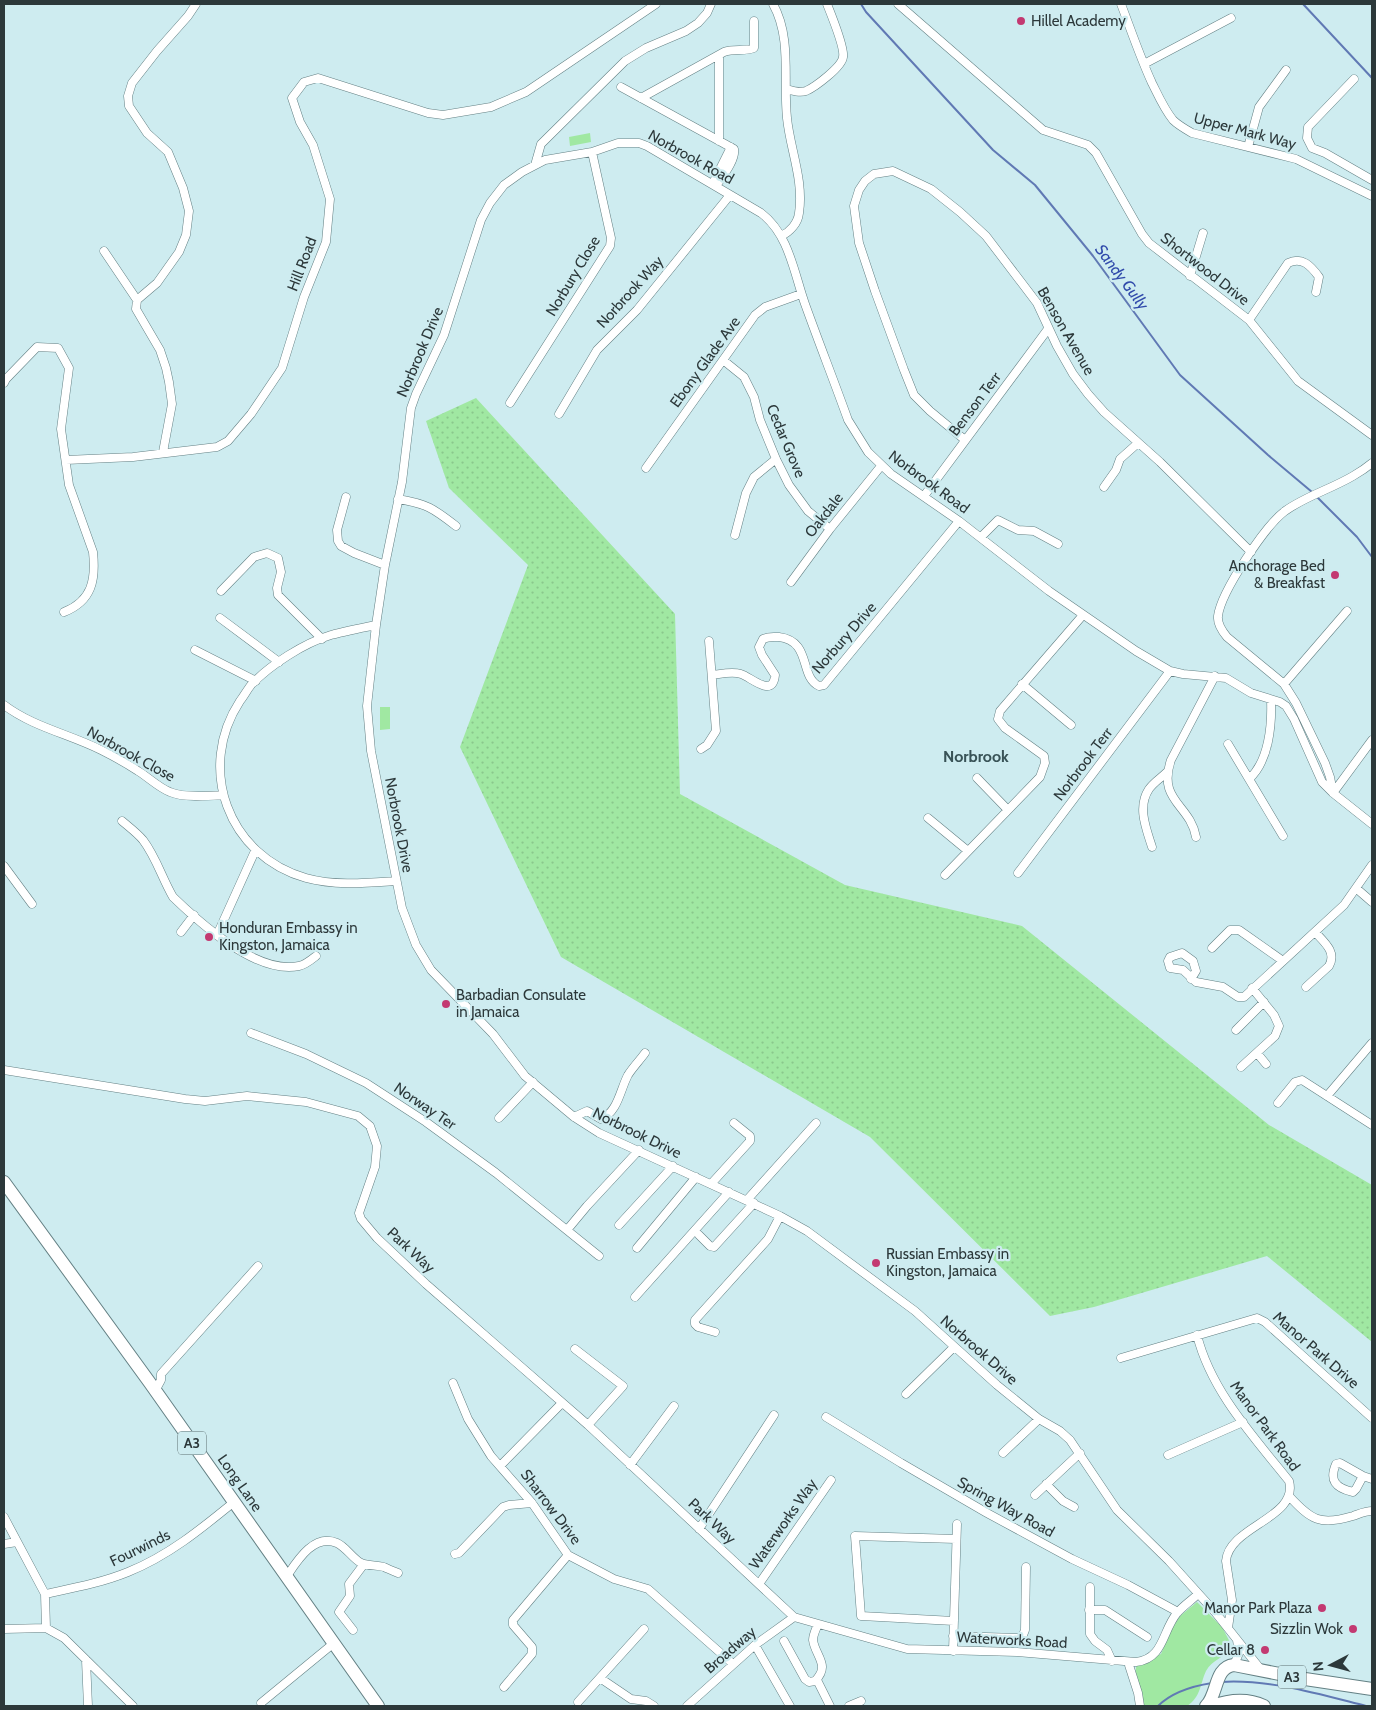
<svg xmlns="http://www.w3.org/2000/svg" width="1376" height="1710" viewBox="0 0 1376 1710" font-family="Cabin,sans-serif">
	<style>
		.grass { fill: url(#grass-dots) }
		.park { fill: #a0e8a2 }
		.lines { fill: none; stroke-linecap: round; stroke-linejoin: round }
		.stream { stroke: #6079b4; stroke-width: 2 }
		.street-casing { stroke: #648084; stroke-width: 9 }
		.primary-casing { stroke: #648084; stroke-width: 14 }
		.street { stroke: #fff; stroke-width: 8 }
		.primary { stroke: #fff; stroke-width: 12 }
		.poi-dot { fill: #c33971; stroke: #ceecf0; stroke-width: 2 }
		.labels { text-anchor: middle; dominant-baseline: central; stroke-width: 4.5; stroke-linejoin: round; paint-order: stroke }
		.shield { fill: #ceecf0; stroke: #5d6e71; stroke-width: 1 }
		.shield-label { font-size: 14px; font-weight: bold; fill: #2c383a }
		.poi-label { font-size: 15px; fill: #2c383a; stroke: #ceecf0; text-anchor: start }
		.street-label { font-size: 15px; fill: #2c383a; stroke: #ceecf0 }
		.water-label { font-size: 16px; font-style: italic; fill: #314bab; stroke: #ceecf0 }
		.neighbourhood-label { font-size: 16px; font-weight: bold; fill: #395357; stroke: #ceecf0 }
	</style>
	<defs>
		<pattern id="grass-dots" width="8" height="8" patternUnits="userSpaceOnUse" patternTransform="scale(1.25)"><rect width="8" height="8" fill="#a0e8a2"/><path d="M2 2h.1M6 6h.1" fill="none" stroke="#8ac88c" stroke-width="1.8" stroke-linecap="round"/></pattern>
	</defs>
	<rect width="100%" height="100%" fill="#ceecf0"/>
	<path class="grass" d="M476,398L675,614L680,794L845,885L1022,926L1269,1125L1372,1185V1342L1267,1256L1094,1307L1050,1316L870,1137L561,957L460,747L528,565L449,488L426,421Z"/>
	<path class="park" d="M590,133L591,142L570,146L569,137Z
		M380,707H390V729L380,730Z
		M1197,1602L1222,1627L1232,1646C1226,1658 1212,1659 1206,1671C1200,1684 1201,1697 1187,1706H1142L1135,1673L1137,1663L1161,1654L1170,1632L1180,1616Z"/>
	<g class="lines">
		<path class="stream" d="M861,4L866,12L993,150L1035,185L1093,256L1180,375L1268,455L1312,492
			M1303,4L1372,78
			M1317,497L1357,537L1372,557
			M1221,1682C1270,1679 1319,1694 1366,1706
			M1158,1706C1172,1692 1193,1686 1212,1683"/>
		<defs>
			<path id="street" d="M773,4C792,38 783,80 787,118C790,149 804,180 799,213C798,223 790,232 781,236
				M898,4L1043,130L1088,145L1096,153L1142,234L1149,243L1249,320L1298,381L1372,435
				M1121,4C1131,30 1140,57 1152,83C1158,95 1164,109 1173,120C1178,125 1185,129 1192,133L1296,159L1372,196
				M719,55V141
				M1144,64L1231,18
				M1354,79L1308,127L1307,138L1312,148L1325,153L1372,180
				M621,87L734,149C736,160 722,177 716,186
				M786,89C793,91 800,93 806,91C815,87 842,67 843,57C845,48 831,14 827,4
				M641,98L724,52C734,48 745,52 754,48V21
				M1248,147L1259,107L1286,70
				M535,165L541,144L625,61L646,48L686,31L698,23L707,13L711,4
				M713,183L731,147
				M104,251L137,300
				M1190,276L1203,233
				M1249,320L1288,263C1302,256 1311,266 1319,277L1316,292
				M723,360L744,377L754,397L760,420L776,459L789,485L808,511L830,529
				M4,383L6,379L37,347L58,348L69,368L61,429L69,485L93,552C96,580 92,601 64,612
				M510,403L610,246L611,238L592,152
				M559,414L597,350L637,310L730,195
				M965,440L930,411L914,395L904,370L875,291L859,243L854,206L859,190L865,181L874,174L893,171L931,189L960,212L986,236L1037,303L1057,346L1073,374L1088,394L1104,412L1160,462L1251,552
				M163,452L172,404L169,382L166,368L160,350L136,309L137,300L157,283L179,252L186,235L189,211L183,188L168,152L147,133L129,106L128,96L132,83L157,51L188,16L196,4
				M66,460L133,457L217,447L228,441L251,414L282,368L304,297L326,242L330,199L313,145L300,122L292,98L304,82L318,78L428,113L443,115L491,107L526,92L656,4
				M646,468L755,315L765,307L801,294
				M1104,487L1116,470L1120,459L1138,443
				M924,496L1048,329
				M346,497L337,530L338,541L341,546L354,553L385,565
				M398,499C427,504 433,508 456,526
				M735,535L746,493L754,477L776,459
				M981,537L998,520L1018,530L1034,531L1058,544
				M791,582L830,529L881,466
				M221,591L254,557L267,553L278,558L281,572L277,588L278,595L322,639
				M220,618L279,662
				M376,625C361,628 346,631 331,635C304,643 270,665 251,685C247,690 244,696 240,701C196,768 228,856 306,878C335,886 366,883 396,881
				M195,650L256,681
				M712,675C721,674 732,671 741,674C751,677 773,699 775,675L762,655L759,647L763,639C769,636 773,637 779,637C812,641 799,677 819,686L824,685L959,521
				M1022,684L1071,725
				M1284,684L1347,611
				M4,705C33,727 69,734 101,750C113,756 126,763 138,771C148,777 159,788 170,792C183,798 208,796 223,795
				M1228,744L1283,836
				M701,749L707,745L716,731L709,641
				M977,778L1007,809
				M1249,779C1269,761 1272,725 1271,700
				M1333,793L1330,777L1325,763L1296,703L1284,684L1227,637C1222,631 1217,624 1218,616C1221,592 1265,526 1285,511C1306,496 1331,489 1353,476C1360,472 1366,468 1372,463
				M1333,793L1372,740
				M928,818L968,851
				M122,821C129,827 137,833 143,840C156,857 162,878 173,897C201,924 257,975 299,966C305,965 311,960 316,956
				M1196,837C1190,804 1157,801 1171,760L1215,676
				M1152,847C1146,828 1137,807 1149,789C1154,782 1161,778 1167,772
				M4,866L32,904
				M1018,873L1170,671
				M945,875L1040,777L1045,763L1044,756L1005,728L998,719L1000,711L1083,615
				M1357,889L1372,902
				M181,932L194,915
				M217,935L255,851
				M1212,948L1230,930H1239L1283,961
				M1191,979L1196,971L1193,961L1182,953L1170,957L1168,961L1170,968L1183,970L1196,982L1223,987L1238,997H1244L1344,905L1372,865
				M1306,987L1329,966C1337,952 1324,942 1315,932
				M1236,1030L1264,1002
				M251,1033L306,1054L366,1083L426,1122L496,1173L599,1256
				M1257,1053L1266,1064
				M1241,1067L1275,1036L1279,1026L1274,1015L1252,988
				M4,1070L185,1099L205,1101L247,1096L306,1102L358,1116L370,1126L377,1146L375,1167L359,1213L361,1219L377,1238L426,1284L588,1425L794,1617L907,1649L1017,1652L1136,1662C1164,1659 1162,1631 1177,1613C1183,1606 1192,1600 1198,1594
				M1327,1096L1372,1043
				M1278,1103L1295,1082L1302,1080L1372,1125
				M574,1117L587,1111L601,1119C618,1112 620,1090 628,1075C633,1067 640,1060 645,1053
				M499,1118L533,1082
				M711,1184L750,1141V1136L734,1123
				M747,1200L816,1123
				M619,1225L673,1166
				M567,1230L587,1206L639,1150
				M699,1235L710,1246L714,1247L754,1203
				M637,1248L696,1177
				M635,1297L729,1192
				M715,1332L698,1327L695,1324V1320L768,1239L780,1216
				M1197,1335C1211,1391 1253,1436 1289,1481C1299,1518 1229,1526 1226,1561L1232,1600L1228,1628
				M575,1349L623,1386L588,1425
				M1121,1358L1257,1318L1265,1322L1372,1418
				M453,1383L468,1419L491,1456L532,1503L568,1555L614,1579L648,1589L733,1664
				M155,1391L161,1380V1374L258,1266
				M906,1394L954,1347
				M826,1417L901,1463L987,1513L1072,1559L1128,1585L1178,1612
				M1003,1453L1039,1419
				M1168,1455L1243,1422
				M630,1465L674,1406
				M500,1466L562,1403
				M1363,1476L1356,1489L1353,1492C1335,1488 1329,1480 1336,1464L1340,1463L1363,1476L1372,1479
				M1046,1484L1063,1501L1074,1507
				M1035,1495L1080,1453
				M1289,1496C1311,1520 1320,1526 1353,1516C1359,1514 1365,1511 1372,1511
				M4,1517L45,1594L46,1628
				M699,1529L774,1415
				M4,1544L17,1542
				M455,1554L459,1553L503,1507L509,1505L532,1503
				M287,1576C297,1561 314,1533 337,1543C346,1547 352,1558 361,1563C368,1566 376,1565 384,1567C388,1569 393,1571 398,1573
				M759,1584L831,1480
				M1090,1587V1634L1095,1641L1107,1650L1112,1661
				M45,1594C73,1588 101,1583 128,1572C168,1556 201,1529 234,1502
				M1089,1610H1105L1147,1637
				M954,1621L861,1616L855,1536L956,1539
				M4,1629L46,1628L64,1638L133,1706
				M353,1630L339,1612L350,1596L349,1584L364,1564
				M953,1636L1019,1638L1023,1635L1025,1630L1026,1567
				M784,1641L805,1679L809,1682L815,1681C831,1665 815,1656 813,1640C813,1635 816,1629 818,1624
				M755,1645L790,1706
				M953,1651L957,1524
				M86,1660L88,1706
				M1128,1662L1138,1693L1140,1706
				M1234,1665L1239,1653L1237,1640
				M1262,1671L1215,1612L1169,1561L1117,1510L1070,1440L1060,1431L1039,1419L997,1385L915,1311L807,1231L780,1216L599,1133L574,1117L525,1076L493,1034L431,970L416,945L402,908L371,751L367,706L376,625L385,565L402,482L411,408L416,394L444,335L481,220L490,203L504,185L522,172L545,160L592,152L618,143H639L647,146L761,213C789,234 794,273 805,304C819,343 834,381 848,420L868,452L891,474L959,521L1049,591L1136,651L1170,671L1183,674L1226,678L1251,693L1280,702L1286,706L1294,719L1322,782L1333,793L1372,824
				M600,1678L631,1699L646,1701L654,1706
				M817,1680L830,1706
				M504,1687L532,1654V1647L513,1625V1620L568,1555
				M578,1702L644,1629
				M261,1703L334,1643
				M687,1706L755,1645L794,1617
				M849,1706L861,1701"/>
			<path id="primary" d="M4,1182L150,1383L378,1706
				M1206,1706C1218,1695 1214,1667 1234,1665L1305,1679L1372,1689
				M1212,1706C1229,1700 1247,1698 1264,1706"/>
		</defs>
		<use href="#street" class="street-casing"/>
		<use href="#primary" class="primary-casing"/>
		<use href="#street" class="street"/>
		<use href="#primary" class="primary"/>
	</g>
	<g class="poi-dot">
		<circle cx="1021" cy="21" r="5"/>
		<circle cx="1335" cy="575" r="5"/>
		<circle cx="209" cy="937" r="5"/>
		<circle cx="446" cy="1004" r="5"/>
		<circle cx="876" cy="1263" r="5"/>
		<circle cx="1322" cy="1608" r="5"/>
		<circle cx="1353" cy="1629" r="5"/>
		<circle cx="1265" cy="1650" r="5"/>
	</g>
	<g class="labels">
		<g class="shield">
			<rect x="178" y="1431.5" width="28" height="23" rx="4"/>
			<rect x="1278" y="1665.5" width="28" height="23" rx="4"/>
		</g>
		<g class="shield-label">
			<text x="192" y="1443">A3</text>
			<text x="1292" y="1677">A3</text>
		</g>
		<g class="poi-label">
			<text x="1031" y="21">Hillel Academy</text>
			<text x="1325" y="566" text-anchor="end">Anchorage Bed<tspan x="1325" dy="17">&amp; Breakfast</tspan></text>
			<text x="219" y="928">Honduran Embassy in<tspan x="219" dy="17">Kingston, Jamaica</tspan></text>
			<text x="456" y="995">Barbadian Consulate<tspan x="456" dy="17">in Jamaica</tspan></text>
			<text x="886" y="1254">Russian Embassy in<tspan x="886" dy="17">Kingston, Jamaica</tspan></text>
			<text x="1312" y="1608" text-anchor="end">Manor Park Plaza</text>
			<text x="1343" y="1629" text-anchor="end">Sizzlin Wok</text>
			<text x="1255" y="1650" text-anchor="end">Cellar 8</text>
		</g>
		<g class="street-label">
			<text transform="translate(1245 131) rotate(15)">Upper Mark Way</text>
			<text transform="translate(691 157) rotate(29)">Norbrook Road</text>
			<text transform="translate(302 264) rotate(-69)">Hill Road</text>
			<text transform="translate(1205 269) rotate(38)">Shortwood Drive</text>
			<text transform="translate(573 276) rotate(-59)">Norbury Close</text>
			<text transform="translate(630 292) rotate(-48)">Norbrook Way</text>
			<text transform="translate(1066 331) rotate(60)">Benson Avenue</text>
			<text transform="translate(420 352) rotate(-67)">Norbrook Drive</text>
			<text transform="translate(705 362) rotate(-54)">Ebony Glade Ave</text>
			<text transform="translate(975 404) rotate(-53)">Benson Terr</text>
			<text transform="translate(786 441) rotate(67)">Cedar Grove</text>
			<text transform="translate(929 482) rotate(36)">Norbrook Road</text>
			<text transform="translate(824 515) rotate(-52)">Oakdale</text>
			<text transform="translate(844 638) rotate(-49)">Norbury Drive</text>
			<text transform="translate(131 754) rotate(29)">Norbrook Close</text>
			<text transform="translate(1083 764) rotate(-53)">Norbrook Terr</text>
			<text transform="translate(399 825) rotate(79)">Norbrook Drive</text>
			<text transform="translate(425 1106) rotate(34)">Norway Ter</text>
			<text transform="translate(637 1133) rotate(26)">Norbrook Drive</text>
			<text transform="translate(411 1250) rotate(43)">Park Way</text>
			<text transform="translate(979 1350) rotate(41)">Norbrook Drive</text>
			<text transform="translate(1316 1350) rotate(41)">Manor Park Drive</text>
			<text transform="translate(1265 1426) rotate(54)">Manor Park Road</text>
			<text transform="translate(240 1483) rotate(55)">Long Lane</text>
			<text transform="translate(551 1507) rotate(53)">Sharrow Drive</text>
			<text transform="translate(1006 1507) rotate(29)">Spring Way Road</text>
			<text transform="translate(712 1521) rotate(43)">Park Way</text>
			<text transform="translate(783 1524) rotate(-55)">Waterworks Way</text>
			<text transform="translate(140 1548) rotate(-26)">Fourwinds</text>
			<text transform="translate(1012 1640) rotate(3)">Waterworks Road</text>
			<text transform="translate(730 1650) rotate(-41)">Broadway</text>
		</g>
		<g class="water-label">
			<text transform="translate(1122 277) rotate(53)">Sandy Gully</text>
		</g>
		<g class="neighbourhood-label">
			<text x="976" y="756">Norbrook</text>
		</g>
	</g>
	<rect width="1376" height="1710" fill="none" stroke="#2c383a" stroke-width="10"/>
	<g transform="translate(1331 1665) rotate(264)" stroke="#ceecf0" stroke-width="4" paint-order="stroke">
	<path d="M0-4L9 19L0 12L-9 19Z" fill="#2c383a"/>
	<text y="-8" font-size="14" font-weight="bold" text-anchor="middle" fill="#2c383a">N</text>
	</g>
</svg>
